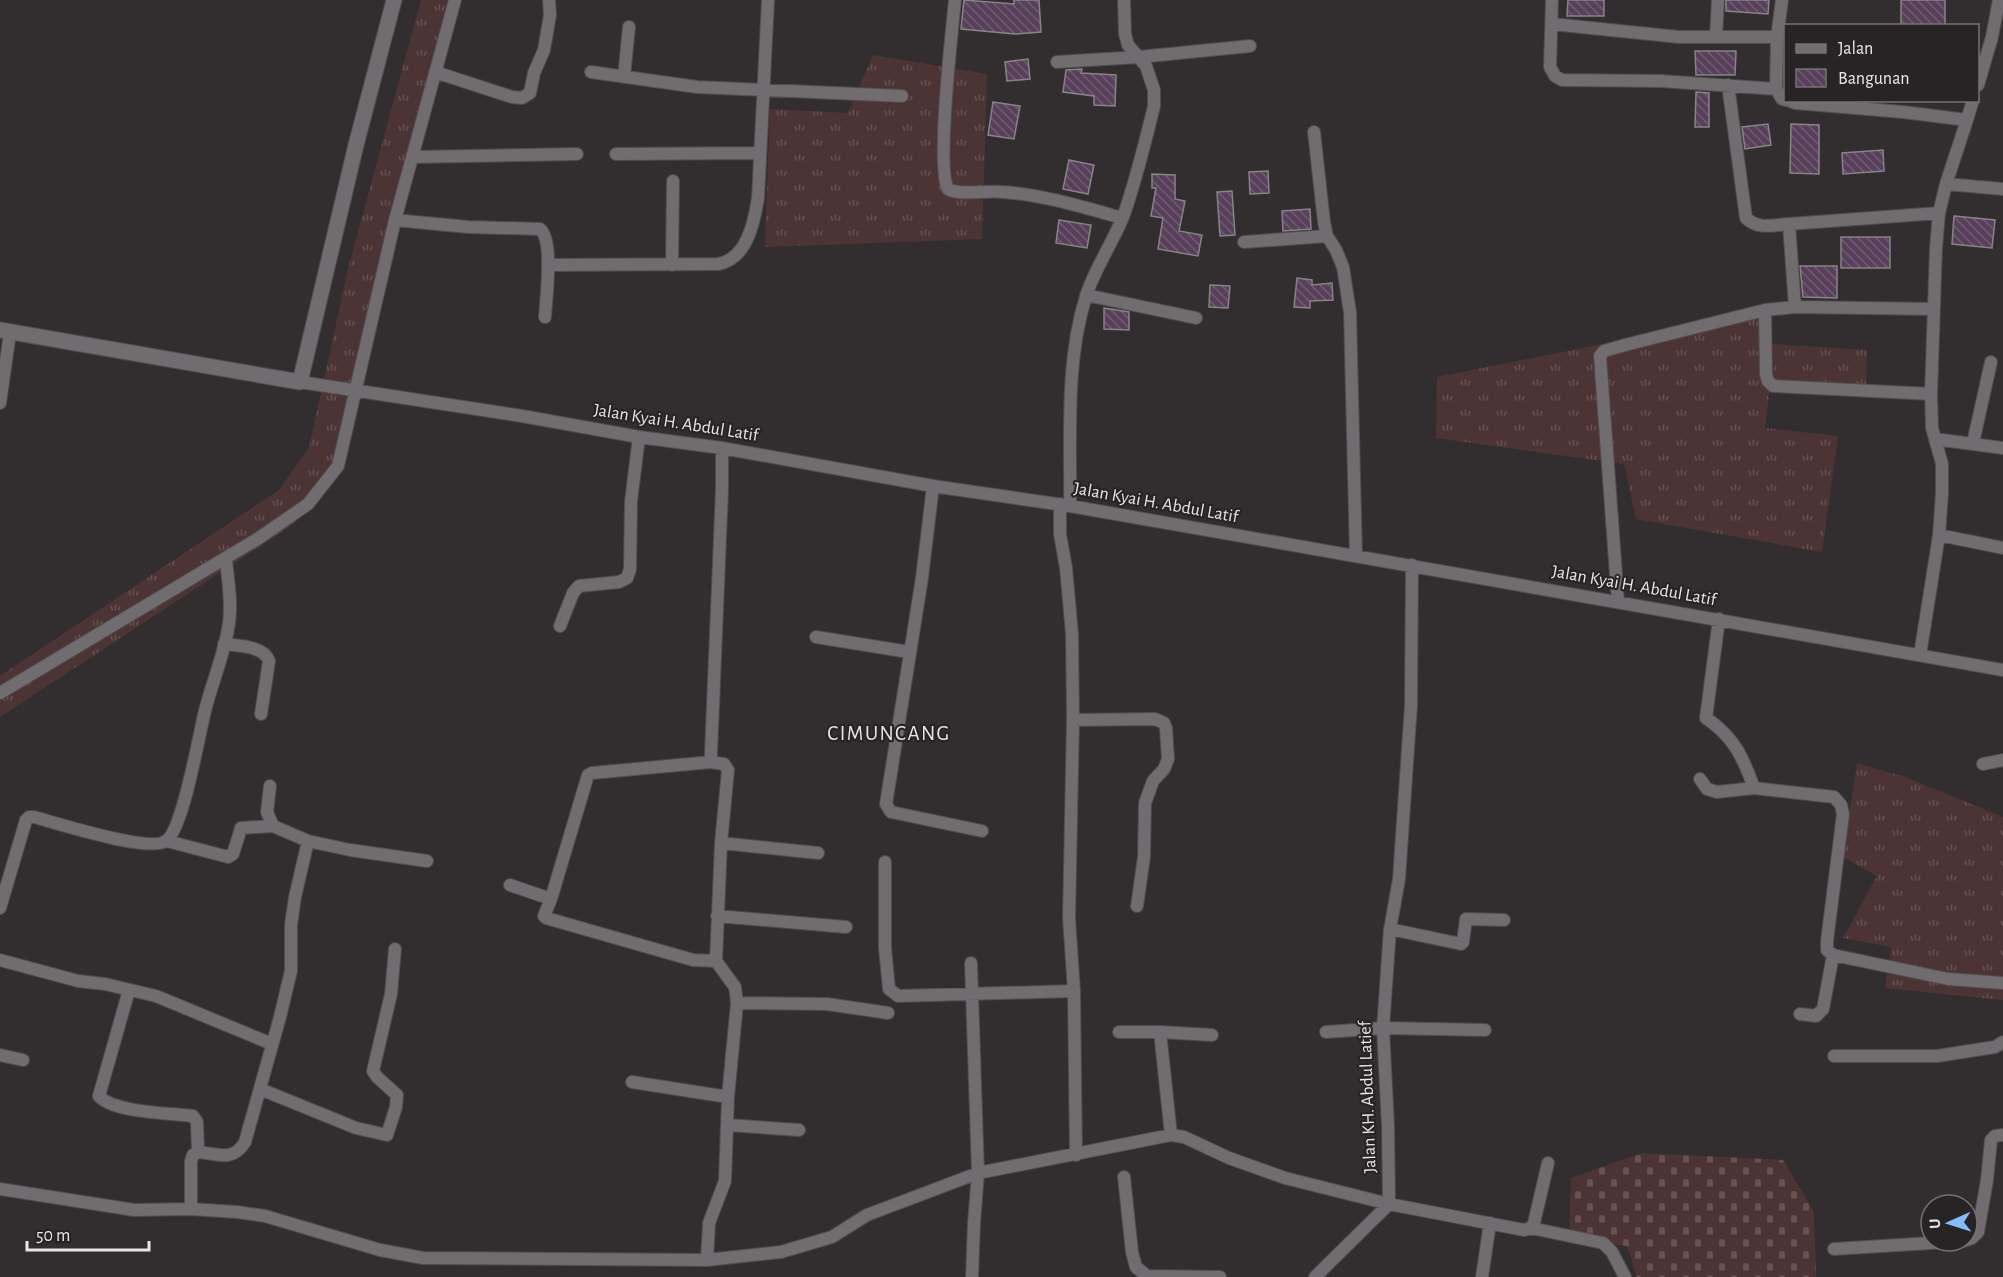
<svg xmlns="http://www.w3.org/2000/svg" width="2003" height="1277" viewBox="0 0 2003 1277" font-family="'Alegreya Sans',sans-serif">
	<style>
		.grass { fill: url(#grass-tufts) }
		.cemetery { fill: url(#cemetery-stones) }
		.building { fill: url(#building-back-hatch); stroke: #878488; stroke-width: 1.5 }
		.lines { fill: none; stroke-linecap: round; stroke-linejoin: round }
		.street-casing { stroke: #504c4e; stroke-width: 14 }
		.secondary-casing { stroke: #504c4e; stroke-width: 17 }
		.street { stroke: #716c6f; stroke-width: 12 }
		.secondary { stroke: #716c6f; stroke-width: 15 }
		.labels { text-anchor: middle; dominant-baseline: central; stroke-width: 4.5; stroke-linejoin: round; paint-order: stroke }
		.street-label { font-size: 18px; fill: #e8e6e7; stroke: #282426 }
		.quarter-label { font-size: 21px; letter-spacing: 1.5px; fill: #e8e6e7; stroke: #282426 }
	</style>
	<defs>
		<pattern id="grass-tufts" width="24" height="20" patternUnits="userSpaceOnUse" patternTransform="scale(1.5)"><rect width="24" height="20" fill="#4d3434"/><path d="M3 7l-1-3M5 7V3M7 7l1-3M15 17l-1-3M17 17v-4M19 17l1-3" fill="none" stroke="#675151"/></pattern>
		<pattern id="cemetery-stones" width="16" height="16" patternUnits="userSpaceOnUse" patternTransform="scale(1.5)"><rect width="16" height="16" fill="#4d3434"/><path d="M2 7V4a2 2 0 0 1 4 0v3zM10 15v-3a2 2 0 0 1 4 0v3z" fill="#675151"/></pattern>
		<pattern id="building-back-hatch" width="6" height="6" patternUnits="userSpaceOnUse" patternTransform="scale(1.5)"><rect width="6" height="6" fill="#583f5a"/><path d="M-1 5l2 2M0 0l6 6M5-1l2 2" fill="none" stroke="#705b72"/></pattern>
	</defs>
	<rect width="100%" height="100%" fill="#322e30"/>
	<path class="grass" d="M421,0H455L341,465L294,524L0,717V676L279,490L309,448L348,269Z
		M873,55L987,74L982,239L765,247L770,109L848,113Z
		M1764,312L1772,344L1867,350L1866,385H1770L1765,428L1838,436L1822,552L1636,519L1624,464L1436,438L1437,377Z
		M1857,763L1905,777L2003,817V1000L1885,988L1891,947L1843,938L1877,876L1843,857Z"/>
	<path class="cemetery" d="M1642,1153L1783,1160L1814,1212L1816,1277H1637L1627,1246L1569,1240L1571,1178Z"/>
	<path class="building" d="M964,0L1014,4V0H1039L1041,32L1015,34L961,29Z
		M1568,0H1604V16H1567Z
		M1726,0H1769L1768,14L1726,11Z
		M1901,0H1945V26H1901Z
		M1695,51H1736L1735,75H1696Z
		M1028,59L1030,79L1007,81L1005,62Z
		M1082,69L1081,73L1116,75L1115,106L1094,105V96L1063,92L1066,70Z
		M1696,92L1709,93V127H1695Z
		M993,102L1020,106L1014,139L988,135Z
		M1768,124L1771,145L1745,149L1742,127Z
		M1791,124L1819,125V174L1790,173Z
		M1883,150L1884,171L1843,174L1842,153Z
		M1069,160L1094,165L1088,194L1063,189Z
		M1268,171L1269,193L1250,194L1249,172Z
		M1152,174L1175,175V199L1185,201L1179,231L1202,235L1198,256L1158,249L1163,218L1151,216L1156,188H1152Z
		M1232,191L1235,235L1220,236L1217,192Z
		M1310,209L1311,229L1283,231L1282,211Z
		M1954,216L1995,220L1992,248L1952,244Z
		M1059,220L1091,225L1087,248L1056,243Z
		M1841,237H1890V268H1841Z
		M1800,266H1837V298L1803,297Z
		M1297,278L1312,280V285L1332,283L1333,300L1310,301V308L1294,307Z
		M1210,285L1230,286L1228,308L1209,307Z
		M1104,308L1129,312V330L1104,329Z"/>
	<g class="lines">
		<defs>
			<path id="street" d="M955,0C952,31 936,168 948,189C959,196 988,190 1003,192C1044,195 1083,207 1122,218
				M1552,0L1550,67L1555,76L1562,80L1661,81L1776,89L1782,99L1786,100
				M1552,24L1679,37H1777
				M1716,37L1718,0
				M1057,62L1139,57L1250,46
				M435,72L512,97L522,98L530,93L534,73L544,50L550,15L549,0
				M591,72L697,87L902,96
				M624,77L629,27
				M1728,85L1746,218C1759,230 1772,225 1789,224
				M1978,85L1992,37L1999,0
				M1776,89L1777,37L1782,0
				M1787,100L1795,103L1903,112L1967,120L1946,184L2003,189
				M1967,120L1973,100
				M1314,132L1324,222L1327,236L1336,250L1343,267L1350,312L1356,556
				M616,154L759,153
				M413,157L577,154
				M395,220L468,227L540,229C554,240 546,299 545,317
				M1244,242L1327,236
				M548,265L718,264C747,259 754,223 758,198L768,0
				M672,265L673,181
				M1086,295L1196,318
				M1795,307L1934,309
				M1765,310L1766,374L1768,381L1773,386L1931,394
				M300,382L522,416L639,437L722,448L933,486L1070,506L2003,670
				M0,403L10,333
				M1935,439L2003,448
				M1973,443L1991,362
				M933,486L922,578L886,804L891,812L982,831
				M1060,504V534L1066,568L1072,634L1073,720L1069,918L1074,991L1076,1155
				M1070,506C1071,437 1065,363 1086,296C1095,268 1112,244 1123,217C1136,181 1145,143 1154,106V90L1146,66L1128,45L1125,34L1124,0
				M1939,535L2003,548
				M1618,602L1600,356L1604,351L1625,345L1765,310L1795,307L1789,224L1939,213
				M1719,619L1706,718C1734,737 1743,757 1754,788
				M560,626L573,593L579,586L619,582L627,578L630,569L631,501L639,437
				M816,637L909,652
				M224,644C239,646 264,646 269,661L261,714
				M1920,655L1939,535L1942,493V464L1932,428L1931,394L1936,248L1939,213L1946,184
				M0,693L259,538L308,504L338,466L395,220L455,0
				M1073,720L1155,719L1164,723L1166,728L1168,759L1164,769L1153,781L1145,803L1144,857L1137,906
				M1983,764L2003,760
				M1700,779L1707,789L1717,792L1754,788L1834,797L1841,805L1843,814L1827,941V950L1833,955L1948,979L2003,983
				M270,786L267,812L273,826L308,841L350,850L427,861
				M167,841L228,857L233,854L241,828L273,826
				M721,843L818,853
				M885,862V948L889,989L898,996L1074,991
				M510,885L551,899L544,916L546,918L693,960L716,961
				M551,899L588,775L592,773L711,762
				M0,908L26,820L29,817H34C56,823 150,853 166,841C183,830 199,734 205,711C212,682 225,653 229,623C232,602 228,580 226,560
				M717,916L846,927
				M1390,929L1461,944L1463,942L1466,919L1504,920
				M0,960L78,981L105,984L156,996L272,1044
				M971,963L978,1173L974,1223L972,1277
				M129,990L99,1096C114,1113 171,1113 193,1116L197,1122L198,1152
				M737,1003L827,1004L888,1013
				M1800,1014L1816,1016L1823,1009L1833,955
				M1119,1032H1160L1212,1035
				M1160,1032L1171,1135
				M1326,1032L1383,1028L1485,1030
				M0,1055L23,1060
				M1834,1056H1937L1995,1047L2003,1042
				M632,1082L728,1097
				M260,1089L356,1128L387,1135L396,1107L397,1095L377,1077L373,1071L391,994L395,949
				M728,1125L799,1130
				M1124,1177L1132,1252L1136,1267L1147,1276L1220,1277
				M0,1189L134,1210L191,1209L237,1212L265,1216L380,1250L423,1258L707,1260L781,1252L832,1237L867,1215L978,1173L1171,1135L1184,1137L1229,1158L1285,1178L1389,1204L1388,1126L1383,1028L1390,929L1399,879L1411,705L1412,565
				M191,1209V1161L193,1155L198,1152C219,1154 233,1162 245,1142L280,1017L291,971V925L295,897L308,841
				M1531,1228L1603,1243L1612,1252L1625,1277
				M1967,1240L1972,1238L1978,1232L1987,1180L1991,1140L1995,1136L2003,1135
				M1834,1249L1963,1241
				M707,1260L709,1223L725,1181L728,1097L737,1003L735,987L716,961L721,843L728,770L724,764L711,762V753L722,490V448
				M1315,1277L1389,1204L1524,1230L1531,1228L1534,1223L1548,1163
				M1482,1277L1490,1223"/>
			<path id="secondary" d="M0,330L300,382L356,145L394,0"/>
		</defs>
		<use href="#street" class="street-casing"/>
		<use href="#secondary" class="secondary-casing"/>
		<use href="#street" class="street"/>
		<use href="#secondary" class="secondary"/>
	</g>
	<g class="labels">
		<g class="street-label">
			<text transform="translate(676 423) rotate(9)">Jalan Kyai H. Abdul Latif</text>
			<text transform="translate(1156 503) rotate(10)">Jalan Kyai H. Abdul Latif</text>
			<text transform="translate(1634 586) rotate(10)">Jalan Kyai H. Abdul Latif</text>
			<text transform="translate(1368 1097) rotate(-92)">Jalan KH. Abdul Latief</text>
		</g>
		<g class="quarter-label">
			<text x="889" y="733">CIMUNCANG</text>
		</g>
	</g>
	<rect x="1784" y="24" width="195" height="78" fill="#282426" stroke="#757273" stroke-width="1.5"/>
	<rect x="1796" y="44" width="30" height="9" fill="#716c6f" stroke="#757273" stroke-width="1.5"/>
	<text x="1838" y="54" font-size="18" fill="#e8e6e7">Jalan</text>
	<rect x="1796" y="69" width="30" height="18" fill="url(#building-back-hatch)" stroke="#757273" stroke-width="1.5"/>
	<text x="1838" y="84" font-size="18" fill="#e8e6e7">Bangunan</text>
	<g transform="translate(1949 1223) rotate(267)"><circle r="28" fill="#282426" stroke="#757273" stroke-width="1.5"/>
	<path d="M0-4.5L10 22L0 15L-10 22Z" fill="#83bcfb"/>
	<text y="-9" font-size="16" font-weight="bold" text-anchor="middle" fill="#e8e6e7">U</text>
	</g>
	<path d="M27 1241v9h122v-9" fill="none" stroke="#e8e6e7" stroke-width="3"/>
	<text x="36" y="1241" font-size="18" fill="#e8e6e7" stroke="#282426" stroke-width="4.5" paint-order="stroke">50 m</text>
</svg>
